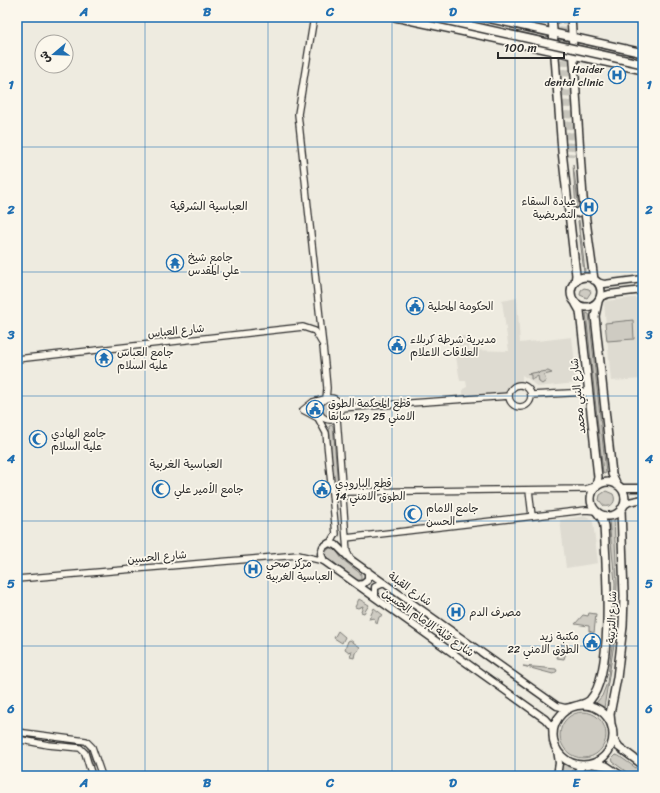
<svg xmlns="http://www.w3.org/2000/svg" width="660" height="793" viewBox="0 0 660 793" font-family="Sriracha,'Playpen Sans Arabic',sans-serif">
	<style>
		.built { fill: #dedbd1 }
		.green { fill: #cecbc2; stroke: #7c7b76 }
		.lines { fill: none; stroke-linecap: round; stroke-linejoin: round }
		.highway-tunnel { stroke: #c7c5bc; stroke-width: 7; stroke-dasharray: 7 3.5; stroke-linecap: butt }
		.secondary-casing { stroke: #2b2b2b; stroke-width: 8 }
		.primary-casing { stroke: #2b2b2b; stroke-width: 9 }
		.highway-casing { stroke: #2b2b2b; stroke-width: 10 }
		.secondary { stroke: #fbf7ec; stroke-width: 5.5 }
		.primary { stroke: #fbf7ec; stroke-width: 6 }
		.highway { stroke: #fbf7ec; stroke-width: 7 }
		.highway-bridge-casing { stroke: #2b2b2b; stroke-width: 10; stroke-linecap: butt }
		.highway-bridge { stroke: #fbf7ec; stroke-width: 7 }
		.grid { fill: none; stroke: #1f6fb2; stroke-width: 1; stroke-opacity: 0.55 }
		.labels { text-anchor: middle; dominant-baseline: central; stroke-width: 3.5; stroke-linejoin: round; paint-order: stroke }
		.poi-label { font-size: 11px; fill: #2b2b2b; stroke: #fbf7ec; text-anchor: start }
		.street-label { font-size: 11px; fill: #2b2b2b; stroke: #fbf7ec }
		.neighbourhood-label { font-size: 12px; fill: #2b2b2b; stroke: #fbf7ec }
		.neatline { fill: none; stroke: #1f6fb2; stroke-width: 1.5 }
		.grid-label { font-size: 13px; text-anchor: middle; font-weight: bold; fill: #1f6fb2 }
	</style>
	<rect width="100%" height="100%" fill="#eeebe0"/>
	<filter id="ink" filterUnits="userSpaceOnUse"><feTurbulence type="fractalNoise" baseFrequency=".025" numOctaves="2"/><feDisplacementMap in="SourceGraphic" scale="8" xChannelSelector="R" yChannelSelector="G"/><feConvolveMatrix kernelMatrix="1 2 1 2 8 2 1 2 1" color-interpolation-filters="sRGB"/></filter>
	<g filter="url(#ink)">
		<path class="built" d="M643,297V379L611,381L604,303L605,301Z
			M517,298L520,343L572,337L577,383L537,387L530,380L522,375V386L513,388L509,396L463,400V389L467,387L466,381H460L454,344L459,343L458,336H468L469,350L509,351L502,301Z
			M586,516L590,518L593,522L598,563L566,568L560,520Z"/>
		<path class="green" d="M573,164L579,210H576Z
			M579,220L585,271L584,273L578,221Z
			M584,288L589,289L591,292L587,298L580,295L581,290Z
			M586,313L589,314L606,473L604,474L603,473Z
			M633,320L634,339L607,341L605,323Z
			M548,371L552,373L544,375L546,381L542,384L539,382L538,376L533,379H531V375L527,374L538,372V374L540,372Z
			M322 409a8 8 0 1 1 16 0a8 8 0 1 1-16 0Z
			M333,425L338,486L334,487L329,426Z
			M606,491L613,494C617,501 612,508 604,506L599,500L600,495Z
			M614,519L617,583L615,638L604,708L596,703L602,696L607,683L613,638L615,583L609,520Z
			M330,548L336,550L342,559L361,574V580H356L327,557L325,552Z
			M359,599L369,605L364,613L361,612L363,606L358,608L355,607Z
			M374,608L383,615L379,617L377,624L374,618L369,619Z
			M589,613L596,614L594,633L589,631V626L575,624L583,615L588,616Z
			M338,631L345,637L342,643L334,638Z
			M350,640L360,647L358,651L355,653L354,658L350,657L352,651L349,652L345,649L348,641Z
			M561,644H566L567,649L564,659L557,658Z
			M523,666L556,669L557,671L553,674Z
			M560 735a23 23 0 1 1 46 0a23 23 0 1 1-46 0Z
			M50,740L86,744L94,765L91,766L86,749L83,746L50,742Z
			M615,755L619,756L643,773V776H632L613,762L612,758Z
			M561,762L569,767L576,768L571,776H560Z"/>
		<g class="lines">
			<path class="highway-tunnel" d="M558,17L568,156
				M565,17L575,156"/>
			<defs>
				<path id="secondary" d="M314,17L298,114L325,365L327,388L326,399
					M17,359L303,327L315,331L322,343
					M509 396a11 11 0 1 1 22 0a11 11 0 1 1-22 0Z
					M531,395L589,392
					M319 409a11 11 0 1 1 22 0a11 11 0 1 1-22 0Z
					M325,399L313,402L303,410L318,418L326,433L336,534L331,543
					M341,408L509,396
					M337,418L347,552L350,558
					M529,490L532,516
					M342,492L586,489L596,486
					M346,538L586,510L596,511
					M17,579L298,555L324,561
					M17,732L86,741L92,747L102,776
					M17,739L48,745L80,748L85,753L92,776"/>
				<path id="primary" d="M597,282L604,284L643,279
					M600,297L609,294L643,290
					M621,488H643
					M623,506L629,502L643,499
					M358,585L363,584L368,580V571
					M375,597V587L384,583
					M553,736L552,727L545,719L324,561L321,554L323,547L329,543L336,545L350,559L557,706L565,708L571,707
					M557,776L559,763L557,750
					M574,776L583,765"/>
				<path id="highway" d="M395,17L643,70
					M483,17L643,53
					M552,17L562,151L576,275L575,282
					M571,17L583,198L594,280
					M570,211L577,213L584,209
					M571 292a15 15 0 1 1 30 0a15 15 0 1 1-30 0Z
					M598,302L595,316L612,474L617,485
					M576,304L580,311L598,477L596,486
					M591 499a17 17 0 1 1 34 0a17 17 0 1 1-34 0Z
					M579,705C583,704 587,703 590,700C615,673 606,562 604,526L602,519L596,511
					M553 735a30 30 0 1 1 60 0a30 30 0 1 1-60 0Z
					M611,724L610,714L617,678L623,626L624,596L621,509
					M613,738L619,747L643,765
					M593,764L606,766L621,776"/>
			</defs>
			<use href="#secondary" class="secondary-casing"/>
			<use href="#primary" class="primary-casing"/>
			<use href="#highway" class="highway-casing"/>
			<use href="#secondary" class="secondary"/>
			<use href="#primary" class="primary"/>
			<use href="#highway" class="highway"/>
			<defs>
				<path id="highway-bridge" d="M431,17L643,64"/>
			</defs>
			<use href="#highway-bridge" class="highway-bridge-casing"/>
			<use href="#highway-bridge" class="highway-bridge"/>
		</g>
	</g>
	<path class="grid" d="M145,17V776M268,17V776M392,17V776M515,17V776M17,147H643M17,272H643M17,396H643M17,521H643M17,646H643"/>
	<defs>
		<symbol id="hospital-ring" viewBox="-11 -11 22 22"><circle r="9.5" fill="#fbf7ec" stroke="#1f6fb2" stroke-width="1.5"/><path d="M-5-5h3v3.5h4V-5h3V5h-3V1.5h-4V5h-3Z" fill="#1f6fb2"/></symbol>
		<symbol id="temple-ring" viewBox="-11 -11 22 22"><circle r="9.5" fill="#fbf7ec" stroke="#1f6fb2" stroke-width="1.5"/><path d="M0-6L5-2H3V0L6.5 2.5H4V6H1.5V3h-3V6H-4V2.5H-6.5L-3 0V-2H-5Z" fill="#1f6fb2"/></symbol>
		<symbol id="civic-ring" viewBox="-11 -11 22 22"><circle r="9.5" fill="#fbf7ec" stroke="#1f6fb2" stroke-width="1.5"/><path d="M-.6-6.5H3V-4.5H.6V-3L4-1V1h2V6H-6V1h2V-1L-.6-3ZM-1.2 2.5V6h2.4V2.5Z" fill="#1f6fb2"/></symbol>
		<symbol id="mosque-ring" viewBox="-11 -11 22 22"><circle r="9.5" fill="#fbf7ec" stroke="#1f6fb2" stroke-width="1.5"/><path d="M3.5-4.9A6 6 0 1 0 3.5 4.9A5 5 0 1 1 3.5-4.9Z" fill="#1f6fb2"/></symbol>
	</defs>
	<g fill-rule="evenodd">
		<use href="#hospital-ring" x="607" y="65" width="20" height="20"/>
		<use href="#hospital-ring" x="579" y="197" width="20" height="20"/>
		<use href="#temple-ring" x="165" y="253" width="20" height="20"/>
		<use href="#civic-ring" x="405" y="296" width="20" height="20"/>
		<use href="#civic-ring" x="387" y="335" width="20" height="20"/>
		<use href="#temple-ring" x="94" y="348" width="20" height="20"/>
		<use href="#civic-ring" x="305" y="399" width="20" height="20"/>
		<use href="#mosque-ring" x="28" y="429" width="20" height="20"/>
		<use href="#mosque-ring" x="151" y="479" width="20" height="20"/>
		<use href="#civic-ring" x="312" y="479" width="20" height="20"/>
		<use href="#mosque-ring" x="403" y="504" width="20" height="20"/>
		<use href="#hospital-ring" x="243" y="559" width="20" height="20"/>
		<use href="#hospital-ring" x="446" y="602" width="20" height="20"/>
		<use href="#civic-ring" x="582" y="632" width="20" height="20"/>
	</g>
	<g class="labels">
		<g class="poi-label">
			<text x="604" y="69" text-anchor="end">Haider<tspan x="604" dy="13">dental clinic</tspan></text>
			<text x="576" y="201" text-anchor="end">عيادة السقاء<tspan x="576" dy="13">التمريضية</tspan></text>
			<text x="188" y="257">جامع شيخ<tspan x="188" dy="13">علي المقدس</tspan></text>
			<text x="428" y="306">الحكومة المحلية</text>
			<text x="410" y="339">مديرية شرطة كربلاء<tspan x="410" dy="13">العلاقات الاعلام</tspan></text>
			<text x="117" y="352">جامع العباس<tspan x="117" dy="13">عليه السلام</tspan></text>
			<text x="328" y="403">قطع المحكمة الطوق<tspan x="328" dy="13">الامني 25 و12 سابقا</tspan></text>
			<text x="51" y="433">جامع الهادي<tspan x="51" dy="13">عليه السلام</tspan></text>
			<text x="335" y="483">قطع البارودي<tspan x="335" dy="13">الطوق الامني 14</tspan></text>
			<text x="174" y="489">جامع الأمير علي</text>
			<text x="426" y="508">جامع الامام<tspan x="426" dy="13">الحسن</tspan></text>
			<text x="266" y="563">مركز صحي<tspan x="266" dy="13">العباسية الغربية</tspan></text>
			<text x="469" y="612">مصرف الدم</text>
			<text x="579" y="636" text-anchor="end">مكتبة زيد<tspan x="579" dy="13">الطوق الامني 22</tspan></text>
		</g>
		<g class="street-label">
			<text transform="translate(176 331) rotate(-6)">شارع العباس</text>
			<text transform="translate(578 396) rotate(-96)">شارع النبي محمد</text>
			<text transform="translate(157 557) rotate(-5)">شارع الحسين</text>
			<text transform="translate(410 589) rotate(35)">شارع القبلة</text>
			<text transform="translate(612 617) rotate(-88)">شارع التربية</text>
			<text transform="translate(428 623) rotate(35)">شارع قبلة الإمام الحسين</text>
		</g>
		<g class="neighbourhood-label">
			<text x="209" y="206">العباسية الشرقية</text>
			<text x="186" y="464">العباسية الغربية</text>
		</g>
	</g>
	<rect width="660" height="793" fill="none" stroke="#fbf7ec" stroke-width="44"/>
	<g transform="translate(54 54) rotate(251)"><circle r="19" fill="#fbf7ec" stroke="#a8a59f"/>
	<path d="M0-3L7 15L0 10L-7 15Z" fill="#1f6fb2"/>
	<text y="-6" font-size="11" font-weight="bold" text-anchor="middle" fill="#2b2b2b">ش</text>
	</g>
	<path d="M498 52v6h66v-6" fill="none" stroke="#2b2b2b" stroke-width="2"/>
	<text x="504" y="52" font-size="12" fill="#2b2b2b" stroke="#fbf7ec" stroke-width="3" paint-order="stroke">100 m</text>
	<rect x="22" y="22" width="616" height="749" class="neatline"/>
	<g class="grid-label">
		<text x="84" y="16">A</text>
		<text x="207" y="16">B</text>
		<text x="330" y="16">C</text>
		<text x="453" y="16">D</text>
		<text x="576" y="16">E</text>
		<text x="11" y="89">1</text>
		<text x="649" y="89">1</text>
		<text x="11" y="214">2</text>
		<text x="649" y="214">2</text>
		<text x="11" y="339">3</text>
		<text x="649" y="339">3</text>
		<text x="11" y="463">4</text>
		<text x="649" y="463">4</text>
		<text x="11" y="588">5</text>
		<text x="649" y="588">5</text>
		<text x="11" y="713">6</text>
		<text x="649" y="713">6</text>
		<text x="84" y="787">A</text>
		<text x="207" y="787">B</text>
		<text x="330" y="787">C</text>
		<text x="453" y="787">D</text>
		<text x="576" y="787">E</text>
	</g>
</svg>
